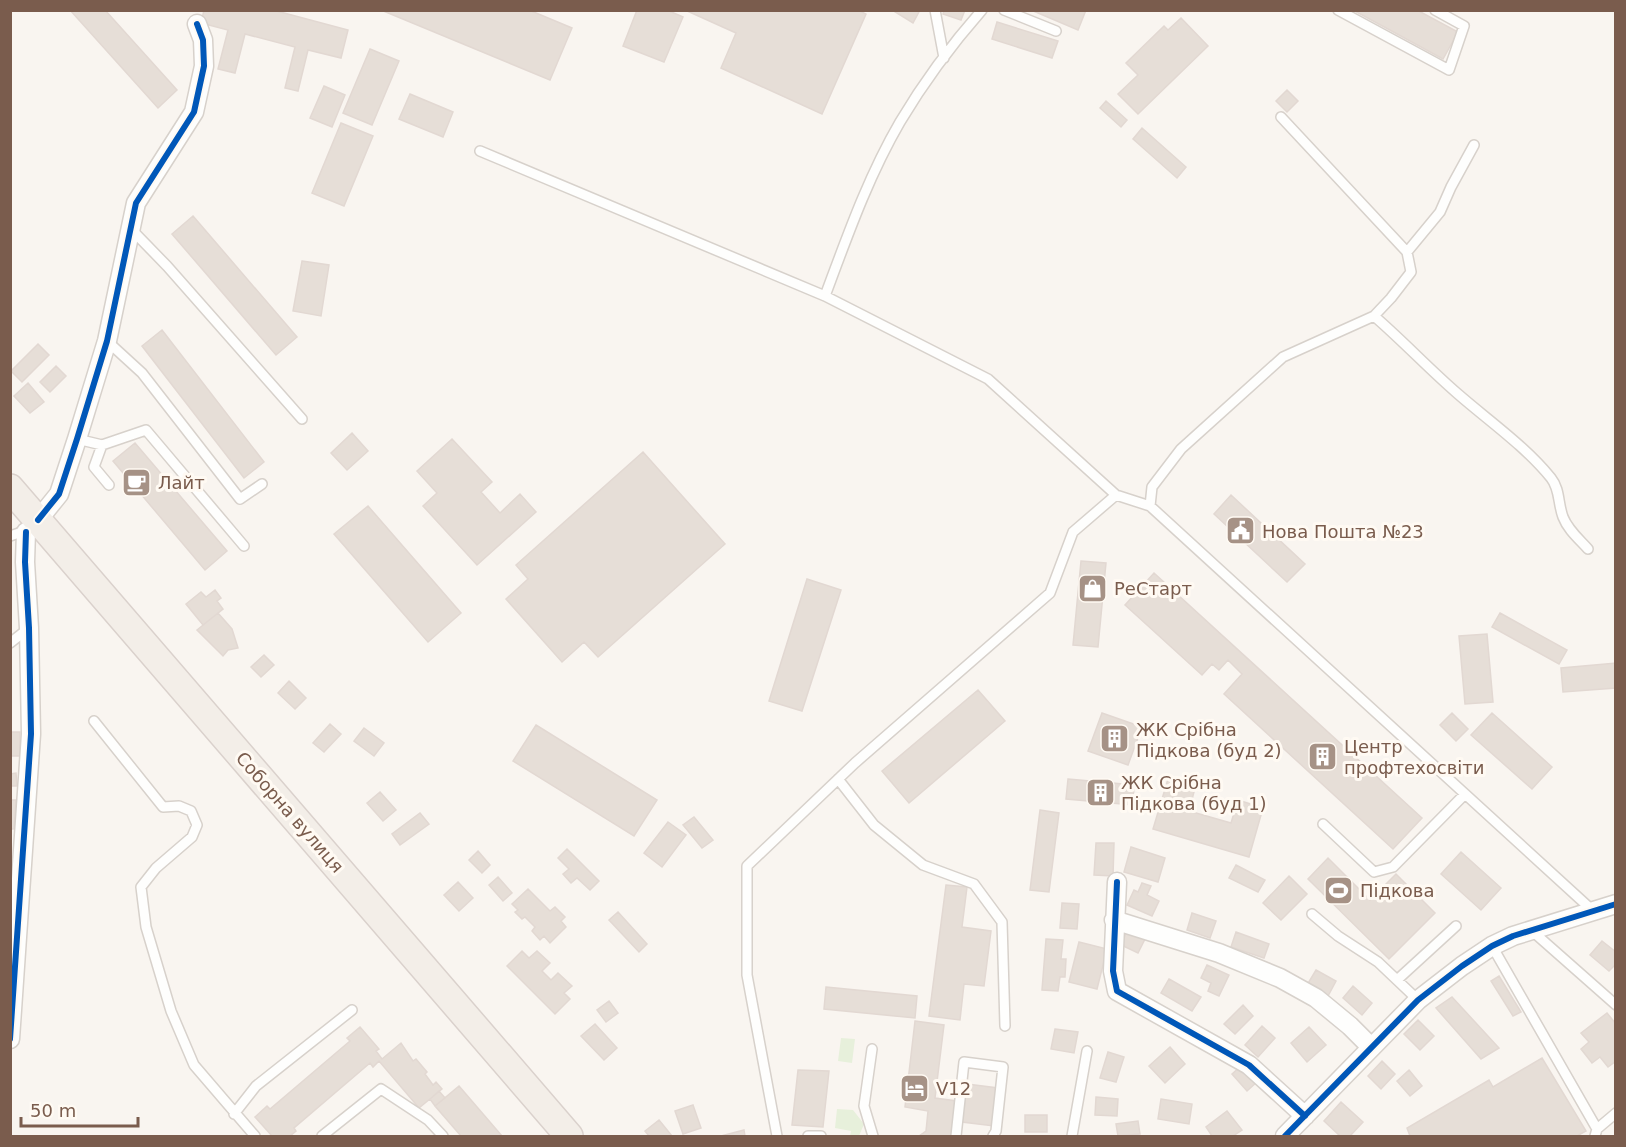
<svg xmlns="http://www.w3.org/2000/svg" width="1626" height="1147" viewBox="0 0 1626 1147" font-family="'DejaVu Sans',sans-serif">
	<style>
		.green { fill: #e7f0db }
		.building { fill: #e6ded7; stroke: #e2d8d2; stroke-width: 1.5 }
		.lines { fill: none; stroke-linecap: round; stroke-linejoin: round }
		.lane-casing { stroke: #d7d1cb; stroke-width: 12 }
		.street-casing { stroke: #d7d1cb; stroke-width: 21 }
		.primary-casing { stroke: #dad1cc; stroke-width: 30 }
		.lane { stroke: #fefefd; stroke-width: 9 }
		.street { stroke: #fefefd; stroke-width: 18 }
		.primary { stroke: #f3eee8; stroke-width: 27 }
		.cycleway-casing { stroke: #fffaf3; stroke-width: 10 }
		.cycleway { stroke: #0057b8; stroke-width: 6 }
		.labels { text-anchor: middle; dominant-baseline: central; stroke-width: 6; stroke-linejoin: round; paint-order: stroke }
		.poi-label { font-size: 18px; fill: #7a5c4d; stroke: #fffaf3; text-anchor: start }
		.street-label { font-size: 18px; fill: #7a5c4d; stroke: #fffaf3 }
	</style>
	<rect width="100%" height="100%" fill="#f9f5f0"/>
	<path class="green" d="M841,1038L855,1039L852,1063L838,1061Z
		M837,1109L853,1110L864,1124L859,1136H850L851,1131L835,1128Z"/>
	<path class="building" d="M70,10H105L177,90L158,108Z
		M204,10H273L348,30L341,58L308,50L298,91L285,88L295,47L245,34L235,73L218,69L228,30L201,23Z
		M381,10H529L572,28L550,80Z
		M637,10H667L683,17L664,62L623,46Z
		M685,10H858L866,14L822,114L721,68L736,33Z
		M892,10H920L913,23Z
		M944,10H965L961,20L943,14Z
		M1031,10H1086L1078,30Z
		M1353,10H1417L1458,32L1443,59Z
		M1181,18L1208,46L1138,114L1118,94L1138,75L1126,63L1164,26L1168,30Z
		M997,22L1058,41L1052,58L992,39Z
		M370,49L399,61L372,125L343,113Z
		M324,86L345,95L332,127L310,118Z
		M1287,90L1298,101L1287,112L1276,101Z
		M410,94L453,112L443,137L399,119Z
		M1106,101L1127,120L1121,127L1100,108Z
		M341,123L373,136L344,206L312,193Z
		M1142,128L1186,167L1177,178L1133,139Z
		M193,216L297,337L276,355L172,234Z
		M302,261L329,265L321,316L293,311Z
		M162,330L264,462L244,478L142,346Z
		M38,344L49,355L22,382L11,371Z
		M56,366L66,376L50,392L40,382Z
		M28,383L44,402L30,413L14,396Z
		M352,433L368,451L347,470L331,453Z
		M452,439L492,482L481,492L500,513L520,494L536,512L477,565L423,506L437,493L417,471Z
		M135,443L227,551L205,570L113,461Z
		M643,452L725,544L598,657L584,642L562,662L506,599L528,579L516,565Z
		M1231,495L1305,564L1287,582L1214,514Z
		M368,506L461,613L428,642L334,534Z
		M1081,561L1106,563L1098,647L1073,645Z
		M1154,573L1422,818L1393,849L1224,694L1242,674L1228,660L1219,670L1212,664L1202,675L1125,605Z
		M807,579L841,590L802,711L769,701Z
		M215,590L221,598L217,601L223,609L203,625L186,604L201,592L206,597Z
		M218,613L232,629L238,648L228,650L223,656L197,630Z
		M1500,613L1567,650L1559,664L1492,627Z
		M1487,634L1493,702L1465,704L1459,636Z
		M264,655L274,665L261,677L251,667Z
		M1616,663V688L1563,692L1561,668Z
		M289,681L306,698L295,709L278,693Z
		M978,690L1005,721L909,803L882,771Z
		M1102,713L1142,727L1128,765L1088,751Z
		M1452,713L1468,729L1456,741L1440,725Z
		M1492,713L1552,767L1532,789L1471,735Z
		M330,724L341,734L324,752L313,743Z
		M536,725L657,800L634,836L513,761Z
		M364,728L384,743L374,756L354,741Z
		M10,732H20V756H10Z
		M16,773L17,786H10V774Z
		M1068,779L1134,785L1133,805L1066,799Z
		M1168,779L1195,788L1189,811L1231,823L1238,800L1263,808L1249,857L1153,829Z
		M380,792L396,810L383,821L367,803Z
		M10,800H16L14,829H10Z
		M1040,810L1059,813L1049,892L1030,890Z
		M420,813L429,824L400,845L392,834Z
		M694,817L713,840L702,848L683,825Z
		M668,822L686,835L662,867L644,853Z
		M1096,843H1114L1113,876L1094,875Z
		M1131,847L1165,858L1158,882L1124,872Z
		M567,849L599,881L590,890L577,878L571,883L563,874L569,869L558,858Z
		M478,851L490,865L482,873L469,860Z
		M1461,852L1501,888L1481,910L1441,874Z
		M1328,858L1370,900L1396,874L1435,913L1389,959L1308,879Z
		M1236,865L1265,880L1258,892L1229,878Z
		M1289,876L1307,894L1281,920L1263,903Z
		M498,877L512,893L503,901L489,885Z
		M458,882L473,898L459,911L444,895Z
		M1142,883L1151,886L1147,895L1159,901L1152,916L1127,905L1134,890L1138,892Z
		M946,885L967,887L962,927L991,931L984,986L964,984L960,1020L929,1016Z
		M528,889L550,911L555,907L565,917L561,921L566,927L550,943L544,936L540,940L532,931L535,927L525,917L522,919L515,912L518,910L512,904Z
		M1062,903L1079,904L1077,929L1060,928Z
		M618,912L647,944L639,952L609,920Z
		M1192,913L1216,921L1210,938L1187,930Z
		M1127,931L1145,939L1138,953L1121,945Z
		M1236,932L1269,944L1264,958L1231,947Z
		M1046,939L1063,940L1061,959H1066L1065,977H1060L1058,991L1042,990Z
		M1602,941L1616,952V964L1609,971L1590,955Z
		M1079,942L1107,949L1097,989L1069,982Z
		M522,951L529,958L537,951L550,963L542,971L551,980L558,973L572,986L564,993L570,999L555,1014L507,966Z
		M1207,965L1229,975L1219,996L1208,991L1211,983L1201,978Z
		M1316,970L1336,981L1328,996L1307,985Z
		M1499,976L1521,1012L1513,1016L1491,981Z
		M1169,979L1201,997L1192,1011L1161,993Z
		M1353,986L1372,1003L1362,1015L1343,998Z
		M826,987L917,996L915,1018L824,1009Z
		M1452,997L1499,1048L1481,1059L1436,1008Z
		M609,1001L618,1013L606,1022L597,1010Z
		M1243,1005L1253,1016L1235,1034L1224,1024Z
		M1607,1013L1616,1024V1061L1608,1067L1600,1057L1592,1063L1581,1049L1589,1042L1581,1033Z
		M1418,1020L1434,1036L1420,1050L1404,1034Z
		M915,1021L944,1025L935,1098L957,1101L953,1136H919L926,1131L928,1111L905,1107Z
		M595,1024L617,1048L604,1060L581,1036Z
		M1262,1026L1275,1038L1258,1057L1245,1045Z
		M360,1027L379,1049L376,1051L382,1059L401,1043L413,1061L416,1059L427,1072L425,1074L433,1085L436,1082L442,1089L419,1108L379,1061L373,1067L370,1063L294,1128L296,1131L290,1136H272L255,1117L267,1106L270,1109L350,1041L347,1038Z
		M1309,1027L1326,1045L1307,1062L1291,1043Z
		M1055,1029L1078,1032L1074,1053L1051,1049Z
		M1170,1047L1185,1064L1165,1083L1149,1066Z
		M1108,1052L1124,1057L1116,1082L1100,1078Z
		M1542,1058L1586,1131L1577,1136H1410L1407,1128L1489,1080L1493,1087Z
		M1382,1061L1395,1074L1381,1089L1368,1076Z
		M1243,1064L1258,1081L1247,1091L1232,1074Z
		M798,1070L829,1071L823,1127L792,1125Z
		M1409,1070L1422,1086L1410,1096L1397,1081Z
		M967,1084L998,1088L994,1126L962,1122Z
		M459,1086L502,1136H461L435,1106Z
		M439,1091L445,1098L435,1106L430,1099Z
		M1096,1097L1118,1099L1117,1116L1095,1115Z
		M1161,1099L1192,1104L1189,1124L1158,1119Z
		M1341,1102L1363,1122L1350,1136H1340L1324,1121Z
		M693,1105L701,1128L683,1134L675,1111Z
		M1227,1111L1242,1130L1233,1136H1212L1206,1127Z
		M1025,1115H1047V1132H1025Z
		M659,1120L672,1136H649L645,1131Z
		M1138,1121L1140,1134L1118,1136L1116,1124Z
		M744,1130L745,1136H721Z"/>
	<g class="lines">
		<defs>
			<path id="lane" d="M935,10L944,58
				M1004,10L1056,31
				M1338,10L1449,70L1464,26L1435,10
				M480,151L825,296L988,379L1116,495L1150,506L1592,910
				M131,229L167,266L302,419
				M1407,252L1440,212L1451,187L1474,145
				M825,296C847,237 868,177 900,122C922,85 953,43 982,10
				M1374,316C1403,341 1429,369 1458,394C1489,421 1525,446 1551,478C1560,489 1558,504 1563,517C1568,530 1579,539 1588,549
				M107,341L142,373L240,499L262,484
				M77,439L102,445L146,430L244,546
				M102,445L94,467L109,485
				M1150,506L1152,487L1181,449L1283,357L1374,316L1391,298L1411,272L1407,252L1281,117
				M10,536L28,530
				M10,643L29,628
				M94,721L163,807L179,806L191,811L197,825L192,837L156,868L141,887L146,927L171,1011L194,1065L255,1136
				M838,779L874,825L923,865L974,884L1002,922L1005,1026
				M1323,824L1374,872L1393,867L1465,794
				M1312,914L1338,936L1378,962L1418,1000
				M1531,930L1616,1005
				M1492,946L1597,1129
				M1397,980L1456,926
				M872,1049L864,1106L873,1136
				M234,1114L256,1086L352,1010
				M322,1136L381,1089L428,1120L443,1136
				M777,1136L747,975V866L855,763L1050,593L1073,532L1116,495
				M808,1136H821
				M956,1136L964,1062L1003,1067L996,1131L993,1136
				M1072,1136L1087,1051
				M1595,1136L1597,1129L1616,1113"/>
			<path id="street" d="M38,520L59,494L77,439L107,341L136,203L194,112L204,66L203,40L197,24
				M1117,882L1113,971L1117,991L1249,1065L1305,1116
				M1114,920L1219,953L1280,978L1316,998L1350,1026L1371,1047
				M10,1039L31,734L29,628L25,562L26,532
				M1285,1136L1418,1000L1462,966L1492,946L1513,936L1616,904"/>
			<path id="primary" d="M10,488L569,1136"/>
		</defs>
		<use href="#lane" class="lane-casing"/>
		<use href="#street" class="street-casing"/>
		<use href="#primary" class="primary-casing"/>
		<use href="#lane" class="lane"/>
		<use href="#street" class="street"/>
		<use href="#primary" class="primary"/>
		<defs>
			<path id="cycleway" d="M38,520L59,494L77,439L107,341L136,203L194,112L204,66L203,40L197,24
				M1117,882L1113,971L1117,991L1249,1065L1305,1116
				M10,1039L31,734L29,628L25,562L26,532
				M1285,1136L1418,1000L1462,966L1492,946L1513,936L1616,904"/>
		</defs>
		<use href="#cycleway" class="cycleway-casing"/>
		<use href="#cycleway" class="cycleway"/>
	</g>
	<defs>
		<symbol id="cafe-square" viewBox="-11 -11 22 22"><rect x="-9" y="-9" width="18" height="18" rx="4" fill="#a69286" stroke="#fffaf3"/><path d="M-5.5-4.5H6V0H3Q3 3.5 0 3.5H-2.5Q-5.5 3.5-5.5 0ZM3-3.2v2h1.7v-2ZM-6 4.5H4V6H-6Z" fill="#fff"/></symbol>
		<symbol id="civic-square" viewBox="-11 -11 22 22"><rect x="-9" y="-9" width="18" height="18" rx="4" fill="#a69286" stroke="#fffaf3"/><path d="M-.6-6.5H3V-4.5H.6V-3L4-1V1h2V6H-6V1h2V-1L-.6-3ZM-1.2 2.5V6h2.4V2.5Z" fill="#fff"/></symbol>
		<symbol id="shop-square" viewBox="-11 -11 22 22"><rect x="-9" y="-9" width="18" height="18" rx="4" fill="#a69286" stroke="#fffaf3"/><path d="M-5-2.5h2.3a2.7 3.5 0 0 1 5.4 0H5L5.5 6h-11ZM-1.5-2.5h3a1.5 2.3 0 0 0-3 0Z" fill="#fff"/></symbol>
		<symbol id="building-square" viewBox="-11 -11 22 22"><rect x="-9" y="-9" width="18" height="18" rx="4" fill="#a69286" stroke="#fffaf3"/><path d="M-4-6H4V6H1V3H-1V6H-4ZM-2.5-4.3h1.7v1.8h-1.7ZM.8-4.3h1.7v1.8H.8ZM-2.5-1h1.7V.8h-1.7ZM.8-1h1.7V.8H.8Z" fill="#fff"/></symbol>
		<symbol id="stadium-square" viewBox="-11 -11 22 22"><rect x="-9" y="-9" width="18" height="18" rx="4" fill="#a69286" stroke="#fffaf3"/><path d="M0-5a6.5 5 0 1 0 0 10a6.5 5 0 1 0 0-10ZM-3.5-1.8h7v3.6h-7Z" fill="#fff"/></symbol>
		<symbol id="hotel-square" viewBox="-11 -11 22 22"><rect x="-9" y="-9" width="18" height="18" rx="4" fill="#a69286" stroke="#fffaf3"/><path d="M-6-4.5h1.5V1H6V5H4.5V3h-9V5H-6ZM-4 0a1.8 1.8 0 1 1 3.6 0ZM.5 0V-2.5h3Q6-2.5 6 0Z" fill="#fff"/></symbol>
	</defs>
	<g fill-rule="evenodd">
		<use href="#cafe-square" x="120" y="466" width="33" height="33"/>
		<use href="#civic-square" x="1224" y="514" width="33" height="33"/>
		<use href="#shop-square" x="1076" y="572" width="33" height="33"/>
		<use href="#building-square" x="1098" y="722" width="33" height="33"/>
		<use href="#building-square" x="1306" y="740" width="33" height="33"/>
		<use href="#building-square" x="1084" y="776" width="33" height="33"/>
		<use href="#stadium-square" x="1322" y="874" width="33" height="33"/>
		<use href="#hotel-square" x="898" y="1072" width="33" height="33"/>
	</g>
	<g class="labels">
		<g class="poi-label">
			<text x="158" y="482">Лайт</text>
			<text x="1262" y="531">Нова Пошта №23</text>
			<text x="1114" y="588">РеСтарт</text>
			<text x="1136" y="729">ЖК Срібна<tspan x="1136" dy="21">Підкова (буд 2)</tspan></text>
			<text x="1344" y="746">Центр<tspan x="1344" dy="21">профтехосвіти</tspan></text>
			<text x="1121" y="782">ЖК Срібна<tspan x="1121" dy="21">Підкова (буд 1)</tspan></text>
			<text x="1360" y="890">Підкова</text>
			<text x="936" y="1088">V12</text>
		</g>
		<g class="street-label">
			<text transform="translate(290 812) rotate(49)">Соборна вулиця</text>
		</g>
	</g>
	<rect width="1626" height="1147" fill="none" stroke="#7a5c4d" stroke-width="24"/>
	<path d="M21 1117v9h117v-9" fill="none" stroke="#7a5c4d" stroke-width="3"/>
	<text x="30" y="1117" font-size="18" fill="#7a5c4d" stroke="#fffaf3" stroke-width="4.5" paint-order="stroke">50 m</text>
</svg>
